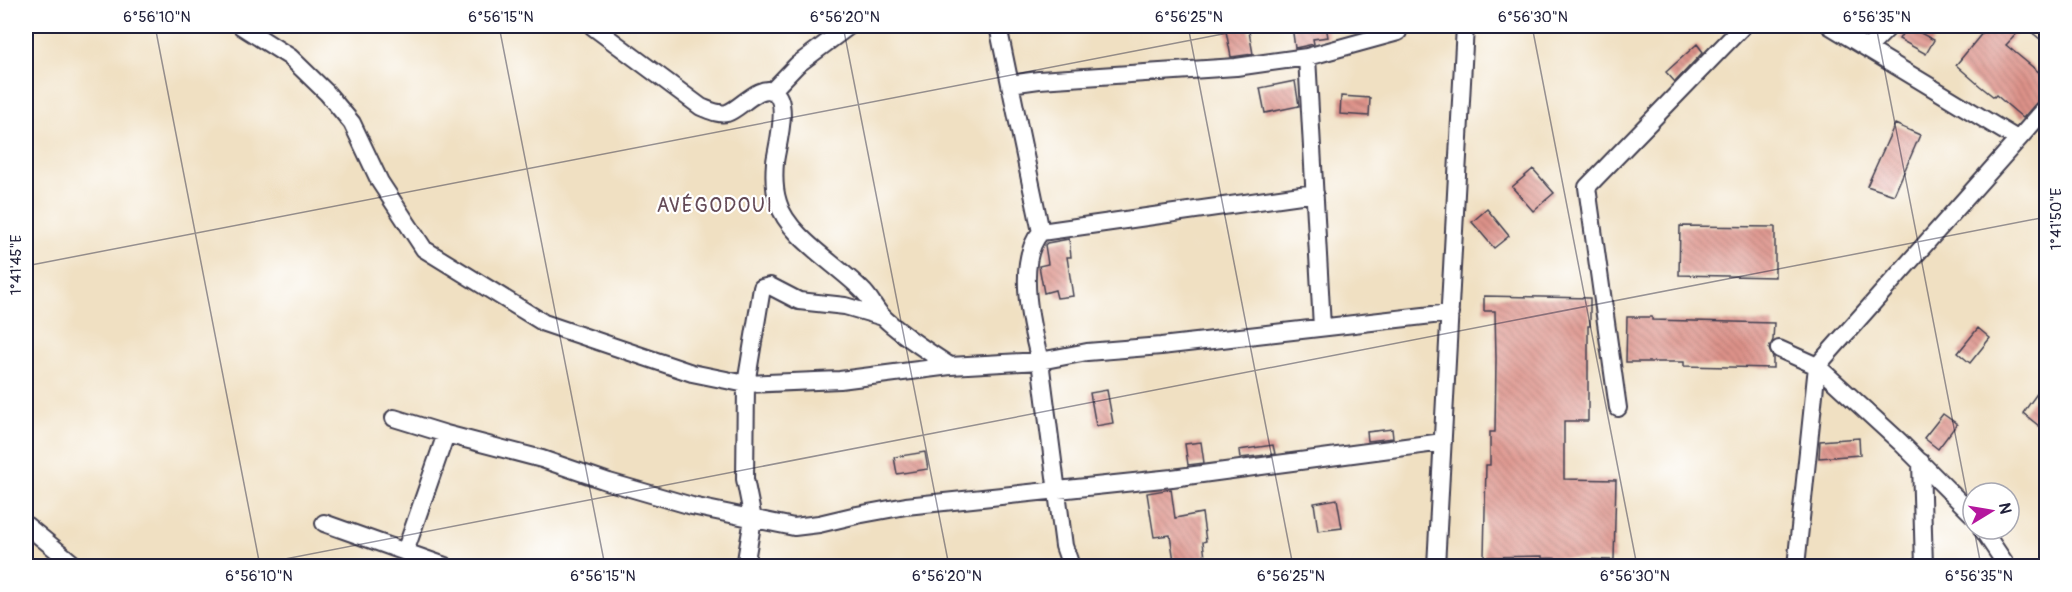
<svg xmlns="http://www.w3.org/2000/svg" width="2072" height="592" viewBox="0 0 2072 592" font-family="Pangolin,sans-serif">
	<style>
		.building { fill: url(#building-back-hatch) }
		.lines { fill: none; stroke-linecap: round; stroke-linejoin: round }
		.minor-casing { stroke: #413e4f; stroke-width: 20 }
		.minor { stroke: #fff; stroke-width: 16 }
		.ticks { fill: none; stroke: #22223b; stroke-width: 1.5; stroke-opacity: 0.45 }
		.labels { text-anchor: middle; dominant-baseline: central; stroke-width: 4.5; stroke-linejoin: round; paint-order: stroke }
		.quarter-label { font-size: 20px; letter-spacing: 1.5px; fill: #634956; stroke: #fff }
		.neatline { fill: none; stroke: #22223b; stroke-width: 2 }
		.ticks-label { font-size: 15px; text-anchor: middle; fill: #22223b }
	</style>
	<defs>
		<pattern id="building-back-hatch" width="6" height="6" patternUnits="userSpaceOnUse" patternTransform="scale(1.5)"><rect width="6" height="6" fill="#dd9289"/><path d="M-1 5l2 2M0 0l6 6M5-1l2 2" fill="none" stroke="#b37771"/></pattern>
	</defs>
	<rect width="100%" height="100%" fill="#fff"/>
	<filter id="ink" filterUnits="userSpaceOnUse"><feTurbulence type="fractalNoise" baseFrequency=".0167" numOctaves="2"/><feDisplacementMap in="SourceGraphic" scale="12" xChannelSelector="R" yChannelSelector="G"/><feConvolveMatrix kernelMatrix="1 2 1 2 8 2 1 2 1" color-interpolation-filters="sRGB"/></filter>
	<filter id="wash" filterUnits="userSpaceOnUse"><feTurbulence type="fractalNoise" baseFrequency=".008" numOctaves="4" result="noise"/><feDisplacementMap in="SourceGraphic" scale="24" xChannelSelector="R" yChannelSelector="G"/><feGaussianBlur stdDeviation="1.35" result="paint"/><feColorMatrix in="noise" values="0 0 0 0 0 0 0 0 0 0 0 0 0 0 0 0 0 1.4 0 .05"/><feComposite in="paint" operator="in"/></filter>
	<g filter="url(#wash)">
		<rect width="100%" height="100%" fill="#f0e0c2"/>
		<g id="blocks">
			<path class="building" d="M1225,26H1248L1253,54L1231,57Z
				M1292,26H1326L1328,37L1313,39L1314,44L1295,48Z
				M1907,26L1934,40L1926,54L1899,39Z
				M1988,26H2046V44L2024,26L2006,45L2046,78V98L2038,101L2023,118L1996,95L1994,97L1980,86L1956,65Z
				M1697,44L1703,52L1675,82L1666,72Z
				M1295,81L1299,106L1265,113L1260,88Z
				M1341,96L1370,98L1369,116L1340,114Z
				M1895,124L1920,135L1894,195L1867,186Z
				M1533,169L1554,193L1533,211L1512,187Z
				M1487,209L1509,236L1494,248L1472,222Z
				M1680,226L1775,227V277L1679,275Z
				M1069,239L1071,257H1067L1073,296L1057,298L1055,290L1044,293L1039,266L1048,264L1045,245L1047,243Z
				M1484,296L1590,298V326H1588V421H1564V479L1616,480L1614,560L1542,558V556L1484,557L1486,465H1490V432H1495L1496,359L1495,311H1484Z
				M1627,317H1652V320L1774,323L1773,340L1769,349L1773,358V368L1684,366V362H1626Z
				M1978,328L1990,338L1970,363L1958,353Z
				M2046,381V417L2039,426L2023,413Z
				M1107,390L1113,423L1096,426L1090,393Z
				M1943,414L1957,424L1938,449L1924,438Z
				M1392,429L1393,438L1368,441L1367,432Z
				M1859,438L1860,455L1819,458L1820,441Z
				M1201,442L1204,463L1188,465L1185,444Z
				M1273,445L1275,454L1240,458L1239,450Z
				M925,452L928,469L897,474L894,457Z
				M1171,489L1175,518L1202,513L1206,541L1203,542L1206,565L1175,567L1170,535L1154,537L1147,493Z
				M1337,499L1342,528L1318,531L1314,503Z"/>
		</g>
	</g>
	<g filter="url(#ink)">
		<use href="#blocks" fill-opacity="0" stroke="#413e4f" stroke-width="1.5"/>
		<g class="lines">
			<defs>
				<path id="minor" d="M241,26L290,57L327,93L352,123L380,182L424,249L544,323L692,373L746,384L840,380L950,366L1040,361L1087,352L1161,346L1450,313
					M592,26L701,107C709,110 718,115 727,113C740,109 760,83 774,92C790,102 777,146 775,162C774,174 774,190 778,202C787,236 838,265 862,290C871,298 875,310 884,318C904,337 928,351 950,366
					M998,26L1010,84L1039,80L1236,67L1307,57L1398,32
					M1830,26L2017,139
					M1868,48L1890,26
					M1307,57L1322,327
					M1010,84L1041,232
					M773,90L797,65L849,26
					M1779,349L1817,366L1900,442L1973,515
					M1618,408L1587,187L1743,26
					M394,418L446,434L542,459L609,482L692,506L794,527L819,524L857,515L906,506L1172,478L1443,442
					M1921,462L1924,566
					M324,523L445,566
					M26,525L76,566
					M1982,529L2007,566
					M405,552L446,434
					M745,566L753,519L745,479L746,384L762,288L770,286L799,301L845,306L883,317
					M1071,566L1064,546L1040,361C1031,327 1015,260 1041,232L1315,193
					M1436,566L1465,26
					M1796,566L1817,366L2046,108"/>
			</defs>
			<use href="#minor" class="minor-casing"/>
			<use href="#minor" class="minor"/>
		</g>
	</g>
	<path class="ticks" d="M155,26L260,566M499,26L605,566M843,26L949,566M1188,26L1293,566M1532,26L1637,566M1876,26L1973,526M26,266L1264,26M1974,529L1981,566M249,566L2046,217M2018,566L2046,561"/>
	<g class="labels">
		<g class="quarter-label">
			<text x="715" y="205">AVÉGODOUI</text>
		</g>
	</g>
	<rect width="2072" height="592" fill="none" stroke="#fff" stroke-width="66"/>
	<g transform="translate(1991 511) rotate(79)"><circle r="28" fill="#ffffff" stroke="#a7a7b1" stroke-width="1.5"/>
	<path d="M0-4.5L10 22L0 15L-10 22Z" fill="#b5179e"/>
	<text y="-9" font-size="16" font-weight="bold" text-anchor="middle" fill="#22223b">N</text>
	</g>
	<rect x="33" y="33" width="2006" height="526" class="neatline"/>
	<g class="ticks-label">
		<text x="157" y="22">6°56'10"N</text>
		<text x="501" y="22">6°56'15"N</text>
		<text x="845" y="22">6°56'20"N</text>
		<text x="1189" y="22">6°56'25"N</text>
		<text x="1533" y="22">6°56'30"N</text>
		<text x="1877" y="22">6°56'35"N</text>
		<text transform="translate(2056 219) rotate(-90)" y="5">1°41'50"E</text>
		<text transform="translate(16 265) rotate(-90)" y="5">1°41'45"E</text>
		<text x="259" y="581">6°56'10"N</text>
		<text x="603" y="581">6°56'15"N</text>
		<text x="947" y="581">6°56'20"N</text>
		<text x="1291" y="581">6°56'25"N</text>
		<text x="1635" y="581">6°56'30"N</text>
		<text x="1979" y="581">6°56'35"N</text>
	</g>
</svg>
